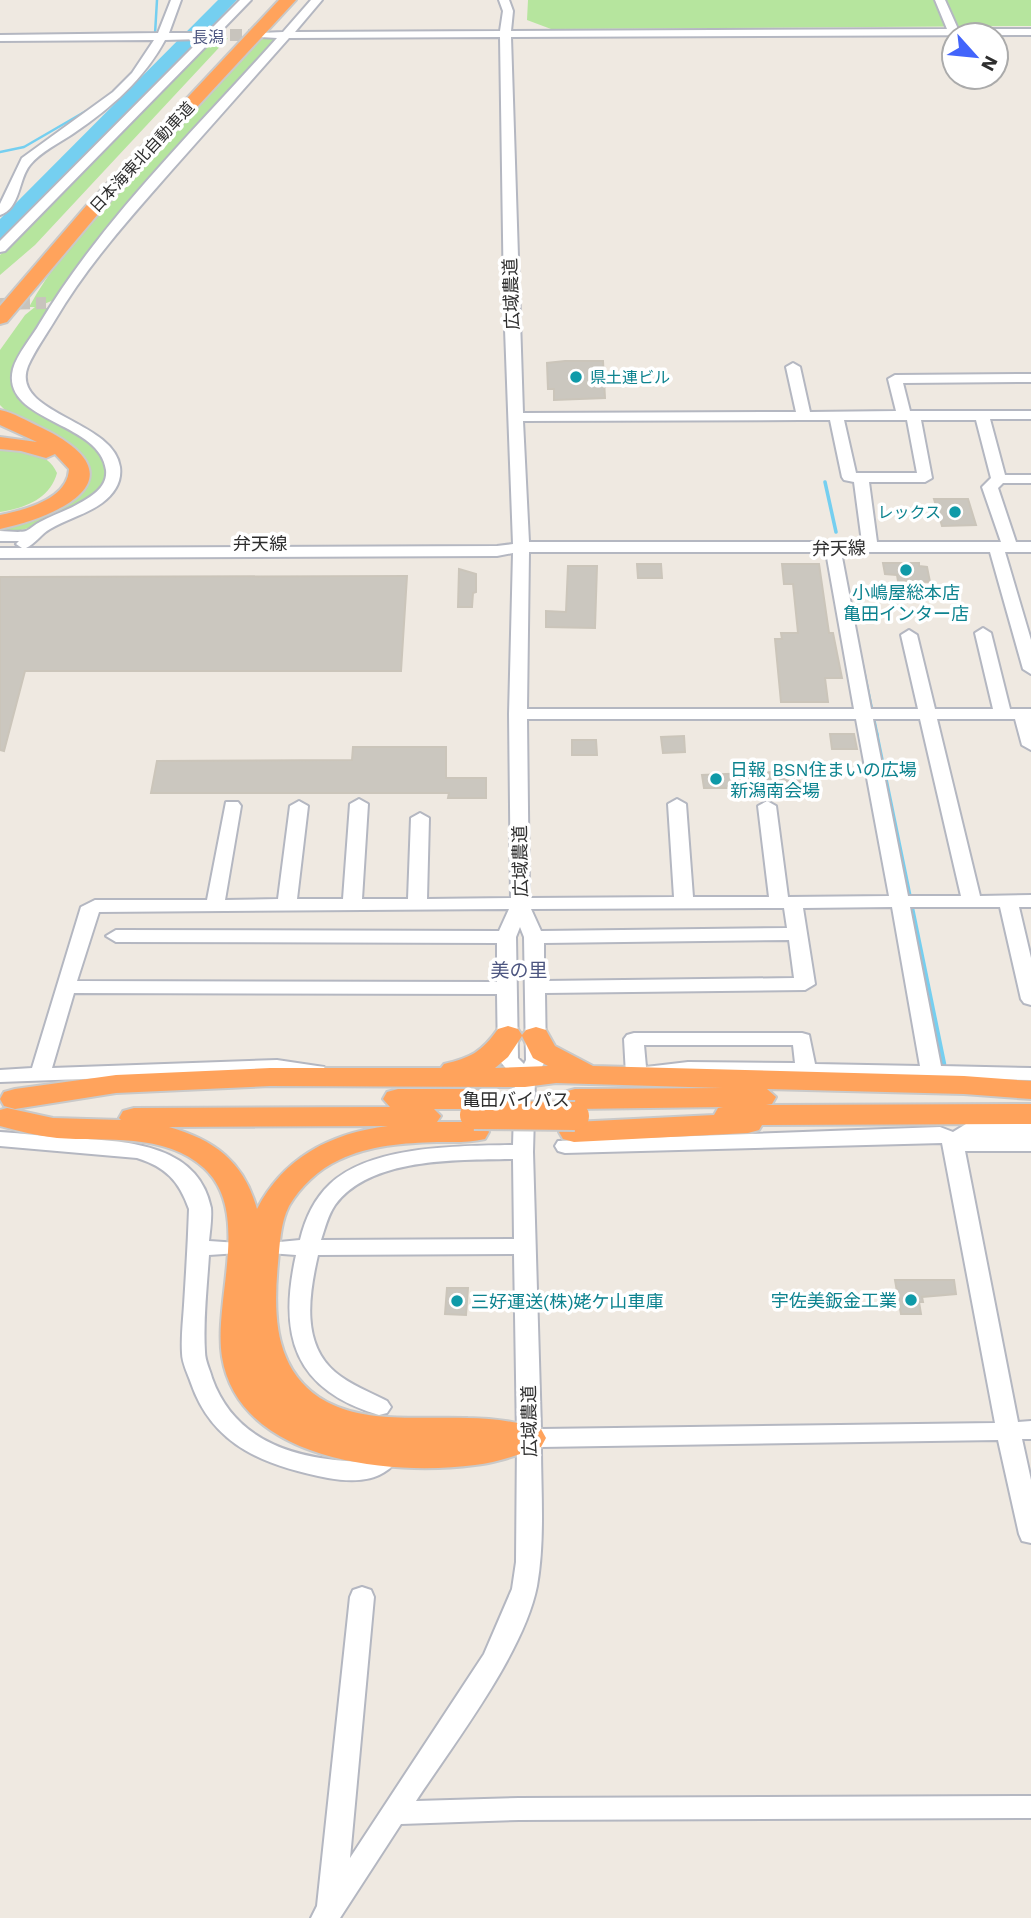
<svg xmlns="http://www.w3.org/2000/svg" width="1031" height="1918" viewBox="0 0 1031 1918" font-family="'Work Sans','Noto Sans JP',sans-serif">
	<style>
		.green { fill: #b6e59e }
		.water { fill: #75cff0 }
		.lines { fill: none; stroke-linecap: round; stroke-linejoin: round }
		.stream-far2 { stroke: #75cff0; stroke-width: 2.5 }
		.stream-far1 { stroke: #75cff0; stroke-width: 3.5 }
		.stream { stroke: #75cff0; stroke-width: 4.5 }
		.building { fill: #cbc7bf; stroke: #cbc5ba; stroke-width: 2 }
		.minor-tunnel { stroke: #c8c4bd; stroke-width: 12; stroke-dasharray: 12 6; stroke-linecap: butt }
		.minor-casing { stroke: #b4b7c1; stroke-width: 4 }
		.highway-casing { stroke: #c9c9c9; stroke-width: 4 }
		.minor { fill: #fff; fill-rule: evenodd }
		.highway { fill: #ffa35c; fill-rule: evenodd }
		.highway-bridge-casing { stroke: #c9c9c9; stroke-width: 32; stroke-linecap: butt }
		.highway-bridge { stroke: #ffa35c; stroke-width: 28 }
		.culture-dot { fill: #0f9aa8; stroke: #fff; stroke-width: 2.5 }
		.labels { text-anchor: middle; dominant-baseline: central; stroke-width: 7; stroke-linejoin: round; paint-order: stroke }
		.far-neighbourhood-label { font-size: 16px; fill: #4d5680; stroke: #fff }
		.far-street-label { font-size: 16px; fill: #2e2e2e; stroke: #fff }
		.far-culture-label { font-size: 16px; fill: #0d838f; stroke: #fff; text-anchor: start }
		.street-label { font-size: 18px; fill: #2e2e2e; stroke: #fff }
		.culture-label { font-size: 18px; fill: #0d838f; stroke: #fff; text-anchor: start }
		.neighbourhood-label { font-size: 19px; fill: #4d5680; stroke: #fff }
	</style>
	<rect width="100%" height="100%" fill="#efe9e1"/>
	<path class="green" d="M528,0H1031V26L551,29L527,20Z
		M228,38L35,245L0,275V255L213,39Z
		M264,38H273L278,42L59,298L39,306L50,309L13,381L18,388L16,391L29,403L28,406L101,448L110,486C78,511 41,531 0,532V527C36,519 75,511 91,475L81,453L8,413L0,405V350L25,315L35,307H29C58,254 103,209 144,166C181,126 218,85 255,44Z
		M0,446C21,451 48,451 57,473C50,499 25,508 0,512Z"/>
	<path class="water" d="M218,0H237L82,162L0,240V219Z"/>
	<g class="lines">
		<path class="stream-far2" d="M151,46L155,34L157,0
			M0,152L24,147L93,107"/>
		<path class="stream-far1" d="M825,482L836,532
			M859,649L877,735"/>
		<path class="stream" d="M876,733L944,1064"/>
	</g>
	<path class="building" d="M565,361H603L605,398L554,400V389H548L547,363Z
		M934,499H968L976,525L942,526Z
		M883,563H919V566L927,567L930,582L898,581L897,575L885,574Z
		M637,564H661L662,578H638Z
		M782,564H819L829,633H833L842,678H825L828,702H781L775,639H782L781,633H798L793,584H784Z
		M568,566H597L595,628L546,627V611L566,612Z
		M459,569L476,574V592L473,593L472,607H458Z
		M407,576L401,671H25L4,751L0,750V577Z
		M830,734H854L857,749H832Z
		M684,736L685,752L663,753L661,737Z
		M572,740H596L597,755H572Z
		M353,747H446V778H486V798H448L449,793H151L157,761L352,760Z
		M776,772H798L801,788H704L702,775Z
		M895,1280H954L956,1294L922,1297L923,1302H919L921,1314H901Z
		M447,1288H468L466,1315L445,1314Z"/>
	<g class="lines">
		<path class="minor-tunnel" d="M230,35H264
			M0,304L46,303"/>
		<defs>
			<path id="minor" d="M171,0H181L169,33H207L240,0H251L219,33L224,36L222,38L213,39L5,251L0,252V241L201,39L165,40C144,79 111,108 74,133C61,142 40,152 30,165C18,179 21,208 0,215V204L22,158L113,92L132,73L154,40L0,41V35L158,33Z
				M311,0H322L295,32L500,31L503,11L499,0H509L513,11L511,31L947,29L935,0H945L958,29H1031V35L511,37L523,413L796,412L786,367L793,363L800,367L810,412L896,411L888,379L895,375L1031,374V382L903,383L910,411H1031V419H990L1005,475H1031V483H1003L998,488L1016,542H1031V552H1005L1031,640V674L1023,669L990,552H841L871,709H918L901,635L909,630L917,635L935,709H993L975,633L983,628L991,633L1010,709H1031V750L1022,745L1015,719H937L980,896L1031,895V907H1019L1031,958V1005L1024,1003L1021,999L1000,907H910L941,1066L1031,1068V1080L688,1074L636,1081L629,1080L626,1075L624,1039L627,1035L634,1033H802L809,1035L815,1064L920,1066L892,907L803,908L815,984L805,990L545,993L546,1060L535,1078L533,1152L541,1429L995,1423L942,1143L565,1153L558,1151L555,1146L558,1141L940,1127L953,1132L966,1124H1031V1151H965L1018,1422L1031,1421V1439H1022L1031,1480V1543L1022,1541L1019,1534L998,1440L541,1447C541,1492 545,1541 537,1586C524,1653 454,1743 416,1801L519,1798L1031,1796V1818L519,1820L401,1824L340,1918H311L317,1906L350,1597L353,1590L362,1587L371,1590L374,1597L350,1858L484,1654L512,1589L516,1562L517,1438L514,1254L318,1255C309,1294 301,1343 335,1372C350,1385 370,1392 387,1401L391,1407L387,1413L379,1415C294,1390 278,1336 296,1255L269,1253L266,1248L269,1243L300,1240C305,1219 314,1199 330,1184C371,1145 460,1146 513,1145L515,1079L498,1059L497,994L74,993L52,1068L277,1060L324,1067L327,1072L324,1077L317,1078L277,1072L0,1082V1070L32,1068L81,907L95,900H207L226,802H238L241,806L225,900L278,899L290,806L299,801L308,806L297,899H343L350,804L359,799L368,804L362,899H408L411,818L420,813L429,818L427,899L511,898L509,714L513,553L497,556L0,558V548H22L16,544L19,541H0V531C8,531 19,533 26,531C31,529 35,524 40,522C52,515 66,511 78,504C91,497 108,487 106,470C100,421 0,422 13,369C17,354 32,337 40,323C102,219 196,129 277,38L260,37V33L283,32ZM500,37L504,302L513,544L497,546L26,548C35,544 41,534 50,529C67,519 87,514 102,503C114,494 122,482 120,467C114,420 9,414 28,366C35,350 46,335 55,320C88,264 130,218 172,170C211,126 250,82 289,38ZM800,420H830L842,477L844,480L854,482L862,542H529L523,421ZM844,420H907L917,473H856ZM921,420H976L991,478L982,487L1001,542H877L869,482H925L932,478ZM529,552H826L854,709H527ZM527,719H856L889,896L788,897L776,806L767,801L758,806L769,897H693L686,804L677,799L668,804L674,897L529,898ZM873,719H920L961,896H908ZM784,908L787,928L541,931L531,909ZM509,909L499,931L116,930L106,936L116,942L497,943V982L77,981L99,912ZM520,927L524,937L526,1060L524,1064L518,1058L516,937ZM789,940L794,978L544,981V943ZM644,1045H793L795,1063L688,1062L646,1067ZM513,1159L514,1239L321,1240C325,1228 328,1215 335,1205C370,1157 459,1160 513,1159Z
				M0,1132C23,1133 46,1137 70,1138C122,1141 198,1142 211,1208C212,1218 210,1231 209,1241L239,1243L242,1248L239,1253L209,1255C207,1287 203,1320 205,1352C205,1361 210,1370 212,1378C236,1445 301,1460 365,1462C376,1452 383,1442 398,1447L402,1453C386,1482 357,1483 328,1478C267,1466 213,1447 191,1383C188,1374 182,1363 182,1353C181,1337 183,1321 184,1305C186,1273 188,1241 189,1209C179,1181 166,1167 137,1158L0,1146Z"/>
			<path id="highway" d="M279,0H296L98,214L7,322L0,324V306L86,206Z
				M0,410C14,413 27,421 40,427C141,475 68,514 0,529V515C25,510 68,499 69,469L55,454L46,458L21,451L0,449V437L37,442L0,425Z
				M508,1026L518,1029L522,1035L526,1030L536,1027L546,1030L555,1046L593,1066L964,1076L1031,1081V1099L964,1094L767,1089L776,1097L772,1104L766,1105L1031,1104V1124L762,1125L759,1130L748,1133L574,1142L563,1139L559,1132L563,1125L574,1122L714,1115L718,1108L723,1107L575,1109L564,1106L560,1099L564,1092L575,1089L722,1088L556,1083L525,1087L270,1086L116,1093L15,1109L4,1106L0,1099L4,1092L15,1089L116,1075L270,1068H441L444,1064C470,1058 482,1052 498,1029ZM522,1036L533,1058L548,1066L495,1068L508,1057Z
				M398,1089H473L484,1092L488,1099L484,1106L473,1109H434L441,1116L437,1122H474L485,1125L489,1132L485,1139C469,1143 453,1142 437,1142C404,1143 370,1145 339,1160C319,1169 300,1187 289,1206C280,1224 280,1244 278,1263C273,1316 274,1373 327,1402C369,1424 423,1416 468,1418C492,1418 518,1422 541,1429L546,1438L541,1447C519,1454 498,1463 475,1465C391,1476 239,1462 222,1357C213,1300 252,1212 204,1168C164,1132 106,1142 57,1138C38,1136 19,1131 0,1126V1110L7,1108L53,1118L121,1120L119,1118L123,1111L134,1108L390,1107L383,1099L387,1092ZM388,1126C331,1133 284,1157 257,1209C244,1162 215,1140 169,1127Z"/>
		</defs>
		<use href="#minor" class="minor-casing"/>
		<use href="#highway" class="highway-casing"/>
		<use href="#minor" class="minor"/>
		<use href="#highway" class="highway"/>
		<defs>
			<path id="highway-bridge" d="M474,1115L575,1116"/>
		</defs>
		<use href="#highway-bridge" class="highway-bridge-casing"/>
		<use href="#highway-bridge" class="highway-bridge"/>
	</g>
	<g class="culture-dot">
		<circle cx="576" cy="377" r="7"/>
		<circle cx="955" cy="512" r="7"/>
		<circle cx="906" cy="570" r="7"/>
		<circle cx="716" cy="779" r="7"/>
		<circle cx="911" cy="1300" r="7"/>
		<circle cx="457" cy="1301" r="7"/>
	</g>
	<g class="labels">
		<g class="far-neighbourhood-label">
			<text x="208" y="37">長潟</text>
		</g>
		<g class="far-street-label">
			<text transform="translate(142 157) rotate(-47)">日本海東北自動車道</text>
		</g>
		<g class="far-culture-label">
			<text x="590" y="377">県土連ビル</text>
			<text x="941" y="512" text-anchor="end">レックス</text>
		</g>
		<g class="street-label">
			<text transform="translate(511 294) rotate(-92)">広域農道</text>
			<text x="260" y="543">弁天線</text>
			<text transform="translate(839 548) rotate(-1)">弁天線</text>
			<text transform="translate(520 861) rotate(-91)">広域農道</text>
			<text x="516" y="1099">亀田バイパス</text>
			<text transform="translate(529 1421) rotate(-91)">広域農道</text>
		</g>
		<g class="culture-label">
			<text x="906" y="592" text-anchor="middle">小嶋屋総本店<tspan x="906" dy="21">亀田インター店</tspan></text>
			<text x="730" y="769">日報 BSN住まいの広場<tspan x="730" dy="21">新潟南会場</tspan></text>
			<text x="897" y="1300" text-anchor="end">宇佐美鈑金工業</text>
			<text x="471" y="1301">三好運送(株)姥ケ山車庫</text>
		</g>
		<g class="neighbourhood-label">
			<text x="519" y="970">美の里</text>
		</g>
	</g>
	<g transform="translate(975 56) rotate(117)"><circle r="33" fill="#ffffff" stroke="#ababab" stroke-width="2"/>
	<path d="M0-5L12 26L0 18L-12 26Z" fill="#4264fb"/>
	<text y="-10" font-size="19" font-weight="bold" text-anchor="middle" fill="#2e2e2e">N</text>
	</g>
</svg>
